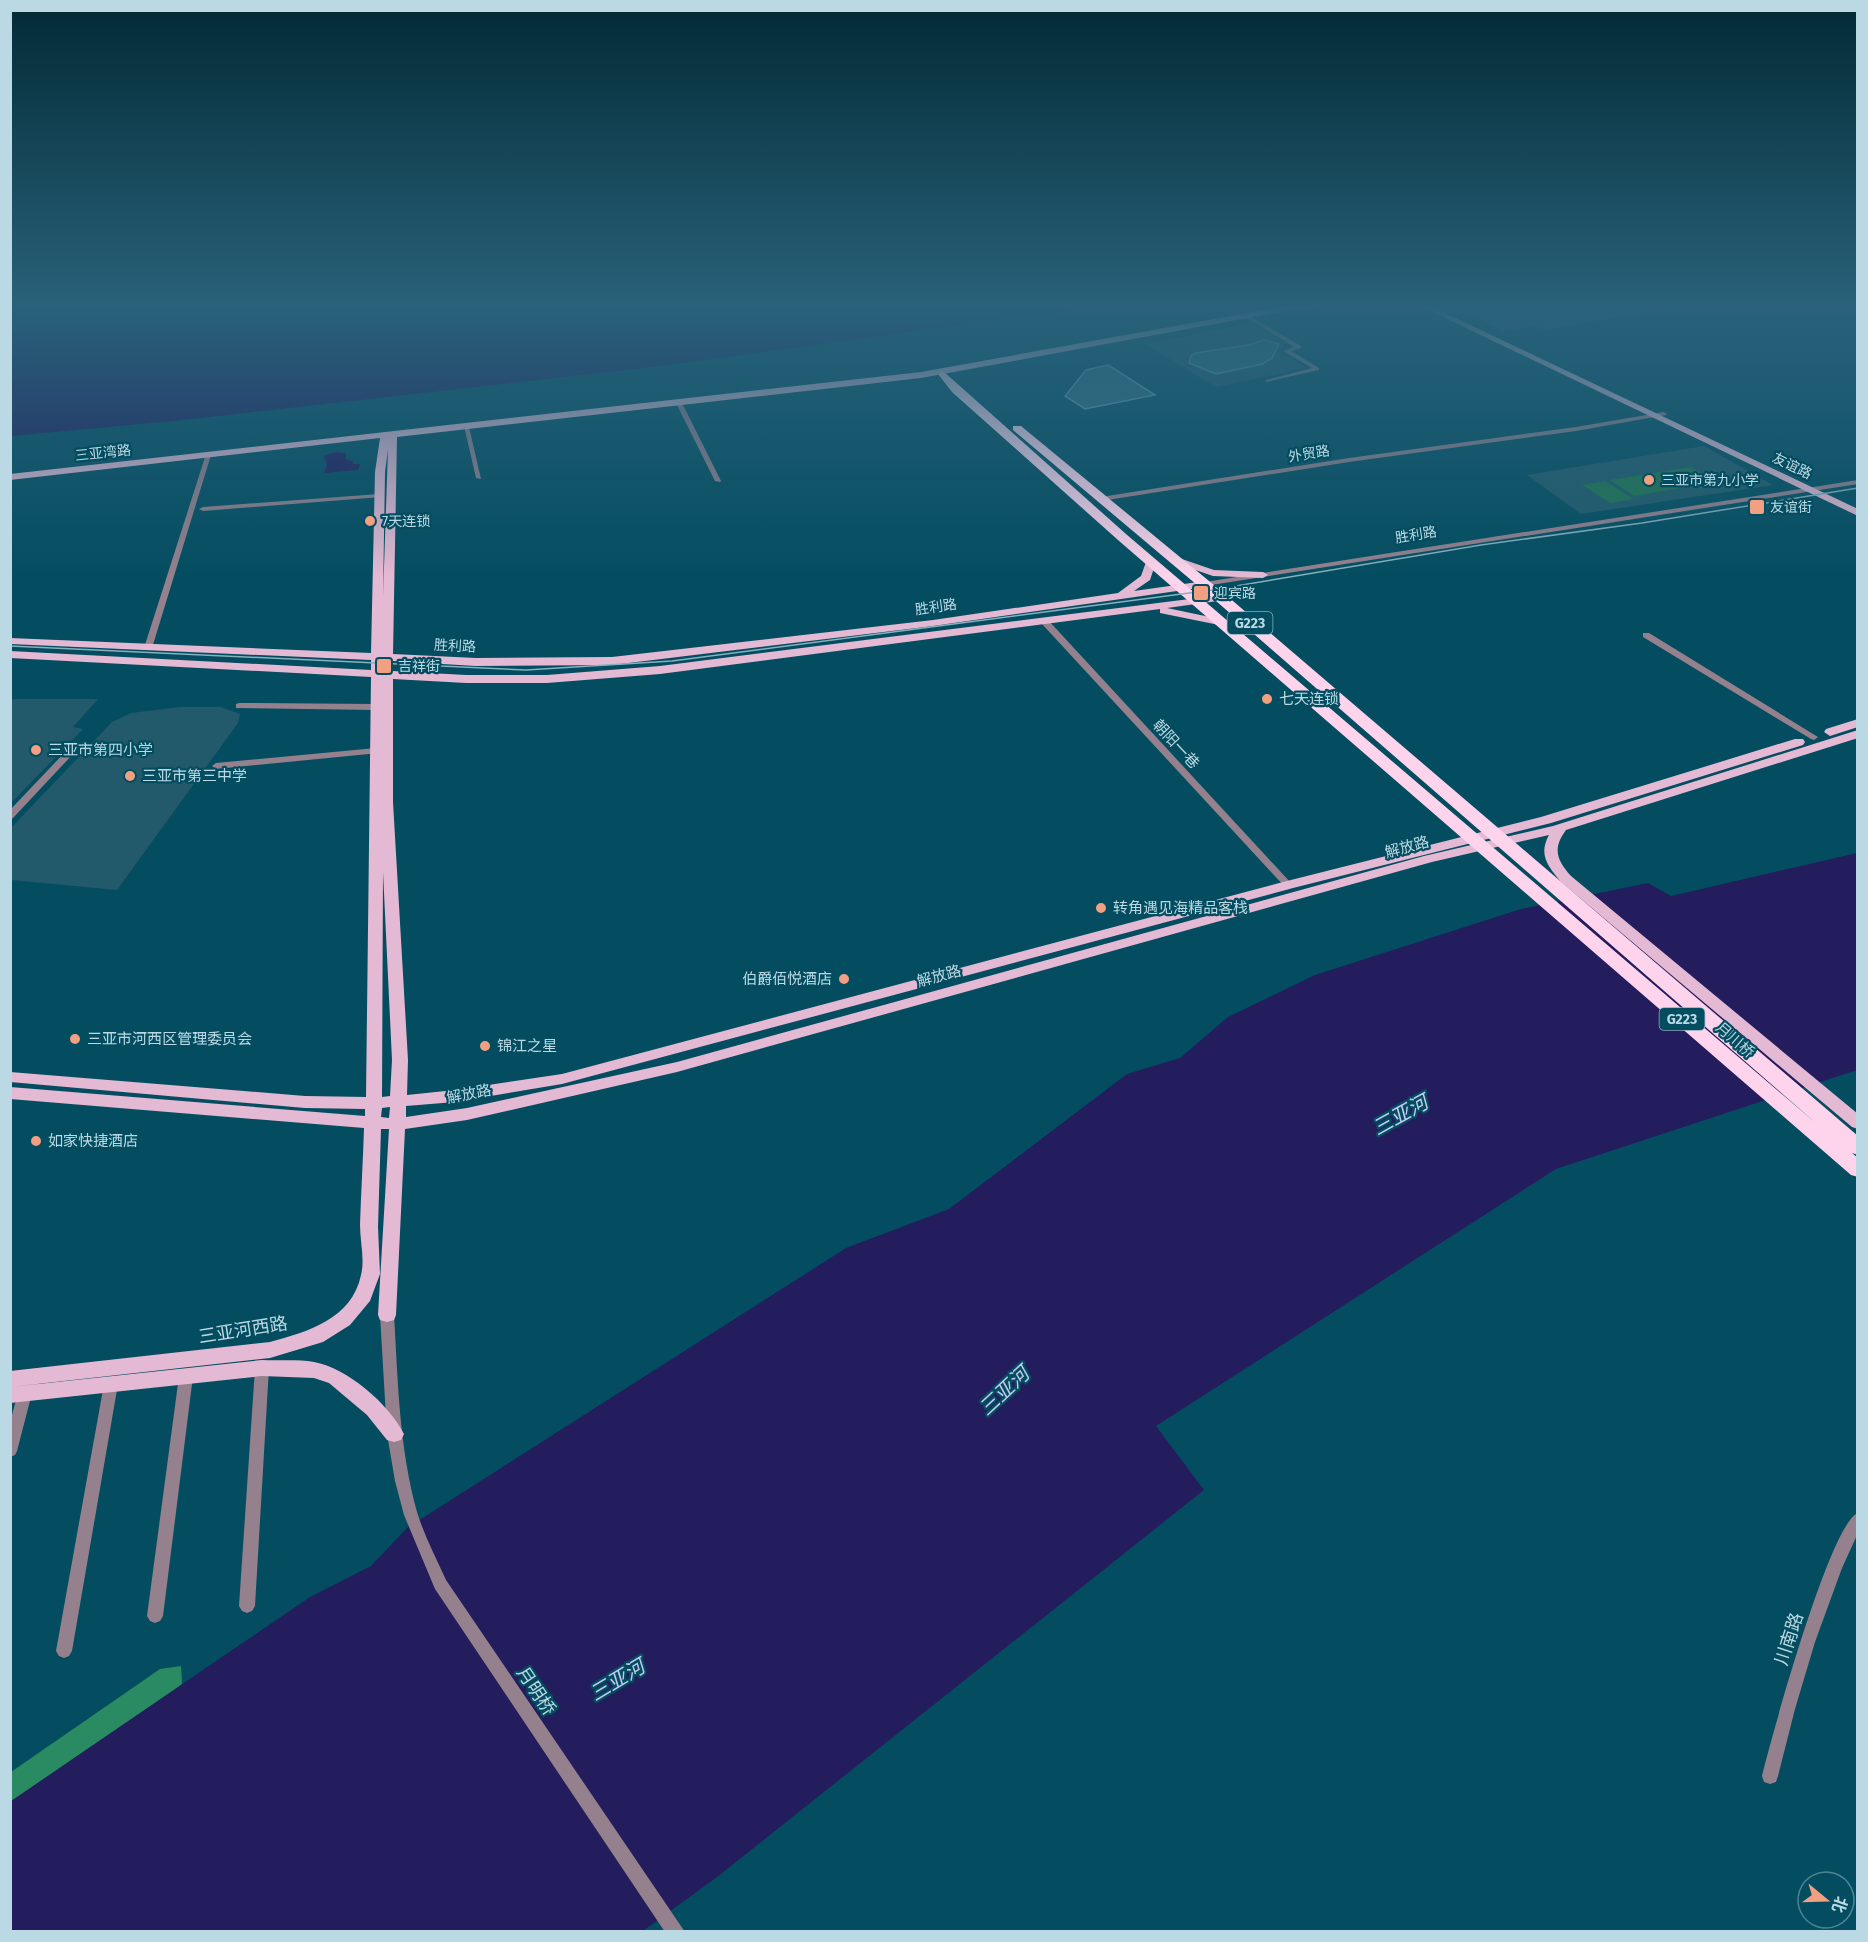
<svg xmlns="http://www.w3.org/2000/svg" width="1868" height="1942" viewBox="0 0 1868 1942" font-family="'Fira Sans','Noto Sans SC',sans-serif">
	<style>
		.built { fill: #225a6b }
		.green { fill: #217552 }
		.forest { fill: #2a8b63 }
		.water { fill: #231d5d }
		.building { fill: #327083; stroke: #64a1b6; stroke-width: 1.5 }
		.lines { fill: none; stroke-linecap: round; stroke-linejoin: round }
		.minor { fill: #95808d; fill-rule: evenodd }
		.major { fill: #e4b9d3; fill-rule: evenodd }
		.highway { fill: #fdd4ec; fill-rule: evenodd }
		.tram { stroke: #85b0bd; stroke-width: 1.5 }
		.poi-dot { fill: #f2a081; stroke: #044d60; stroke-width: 2 }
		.labels { text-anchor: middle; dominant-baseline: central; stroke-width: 4.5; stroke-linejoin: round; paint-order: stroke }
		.far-street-label { font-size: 14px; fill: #bbd9e4; stroke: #044d60 }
		.far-poi-label { font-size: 14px; fill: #bbd9e4; stroke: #044d60; text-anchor: start }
		.shield { fill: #044d60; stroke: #84afbc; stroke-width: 1.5 }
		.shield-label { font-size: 14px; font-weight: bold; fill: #bbd9e4 }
		.poi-label { font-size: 15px; fill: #bbd9e4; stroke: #044d60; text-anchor: start }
		.street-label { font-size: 15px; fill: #bbd9e4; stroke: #044d60 }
		.near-street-label { font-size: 18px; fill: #bbd9e4; stroke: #044d60 }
		.near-water-label { font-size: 20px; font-style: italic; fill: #c6caf2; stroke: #044d60 }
	</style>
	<rect width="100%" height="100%" fill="#044d60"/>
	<path class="built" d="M1448,305H1685L1545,330L1535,326L1504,331Z
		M1251,323L1286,343L1278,351L1307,368L1216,387L1145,344Z
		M1704,446L1773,485L1581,514L1527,475Z
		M11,699H98L73,727L83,729L11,803Z
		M180,707H221L240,714L238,723L117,890L11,880V828L112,722L131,713Z"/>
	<path class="green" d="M1691,467L1717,482L1634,496L1610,480Z
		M1605,481L1634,499L1610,503L1582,485Z"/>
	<path class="forest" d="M181,1666L182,1684L11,1819V1772L160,1669Z"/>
	<path class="water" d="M11,305H1111L645,368L174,421L11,436Z
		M336,452L346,453V459L354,462L352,464H360L358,470L324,473L327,465L324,456Z
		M1857,853V1070L1556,1169L1156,1426L1204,1490L717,1877L643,1931L11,1932V1801L310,1597L371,1566L407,1528L846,1248L949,1209L1127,1074L1180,1058L1228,1017L1315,975L1521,909L1648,883L1671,896Z"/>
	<path class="building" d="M1264,340L1279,344L1272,358L1262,364L1216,374L1189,363L1191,356L1196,353L1249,345Z
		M1108,365L1155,395L1085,409L1065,396L1086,370Z"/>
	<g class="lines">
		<path class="minor" d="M1248,317H1252L1301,346V348L1291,351L1319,368V370L1266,382V380L1312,368L1283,351L1294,347L1248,319Z
			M679,401L682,403L721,481L720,482L715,481L676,403Z
			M1664,412L1667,414L1666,415L1576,431L1349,462L1101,501L1097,499L1101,497L1349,458L1576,427Z
			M464,426L469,427L481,479L476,478Z
			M206,454L211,455L152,648L151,650H145L144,648Z
			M1858,480V484L1205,586L1201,584L1205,582Z
			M379,494L382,496L381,497L203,511L199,509L203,507Z
			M1042,620H1048L1291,883L1293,885L1291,887H1285L1042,624Z
			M1643,633H1649L1818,737L1814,740L1811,739L1643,637Z
			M239,703L376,704L380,707L376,710L236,708V704Z
			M376,748L380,751L379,753L216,769L212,766L216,763Z
			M70,749L74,752L73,754L13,818L10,819V810L67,750Z
			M387,1310L392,1311L394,1315C398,1381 399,1447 417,1512C424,1535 436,1558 446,1580L685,1932H665L435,1589L404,1515L395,1481L387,1434L380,1315L382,1311Z
			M262,1363L267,1364L269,1368L255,1606L252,1611L247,1613L242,1611L239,1606L255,1368L257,1364Z
			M186,1371L191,1372L193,1376L163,1616L160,1621L155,1623L150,1621L147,1616L179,1376L181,1372Z
			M111,1378L116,1380L118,1384L72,1651L69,1656L64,1658L59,1656L56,1651L104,1384L106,1380Z
			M25,1387L30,1389L32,1393L17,1451L15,1455L10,1457V1422L18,1393L20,1389Z
			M1858,1513V1533L1842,1568L1815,1642L1795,1709L1778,1776L1776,1782L1770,1784L1764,1782L1762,1776C1771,1739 1830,1523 1858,1513Z"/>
		<path class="major" d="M1291,305H1325L1295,312L1291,310L921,378L397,437L393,654L476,658L612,657L933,620L1118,593L1141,576L1146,562L1151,559L1156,562L1150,580L1134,591L1205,581L1210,584L1205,587L933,626L612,665L476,666L393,661V671L466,675H547L660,666L1221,595L1225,596V600L1167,608L1224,620L1230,623L1224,626L1160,613V609L660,674L547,683H466L393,679V802L408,1060L407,1095L455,1090L562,1074L1283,882L1541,817L1795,739H1803L1805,742L1803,745L1551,823L1293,888L562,1084L455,1102L406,1106V1117L467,1108L677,1062L1424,856L1553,826L1858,730V738L1566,830C1552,849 1557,860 1571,876L1858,1114V1129L1852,1127L1561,882C1548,866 1538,855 1549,835L1432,862L677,1072L467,1120L405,1129L396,1315L394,1320L387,1322L380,1320L378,1315L389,1129H381L378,1227L380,1274L370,1301L350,1325L323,1342L270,1358L10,1387V1371L270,1342C307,1332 352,1319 361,1275C365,1260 360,1241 360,1225C361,1193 363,1160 364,1128L10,1099V1087L365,1116V1109L305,1108L10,1082V1072L305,1096L366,1097L371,677L10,658V651L371,670V660L10,644V638L371,653L375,472L380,438L10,480V474L921,372ZM388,449L383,597L385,472ZM383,872L392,1060L390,1096L382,1097ZM390,1107L389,1118L381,1117L382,1108Z
			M1418,305H1428L1858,509V516Z
			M1176,557L1214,570L1263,572L1268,575L1263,578L1213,576L1172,562L1171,560Z
			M1858,719V727L1830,736L1824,732L1826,729Z
			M262,1360C279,1361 297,1359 314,1362C347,1368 389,1404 404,1434L401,1440L394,1442L387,1440L367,1415L329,1383L314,1378L262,1376L10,1403V1387Z"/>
		<path class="highway" d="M943,371L1126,534L1817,1124L1216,601L1013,430V426H1021L1226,595L1858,1136V1155L1852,1153L1858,1158V1177L1851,1175L1118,540L952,392L938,374Z"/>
		<path class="tram" d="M10,646L526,670L672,661L1212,590L1481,545L1642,523L1858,488"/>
	</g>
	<linearGradient id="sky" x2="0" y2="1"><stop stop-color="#022a35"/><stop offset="0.53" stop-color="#29627a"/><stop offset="1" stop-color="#29627a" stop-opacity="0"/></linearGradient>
	<rect width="1868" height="577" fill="url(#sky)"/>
	<g class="poi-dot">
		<circle cx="1649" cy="480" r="6"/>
		<rect x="1749" y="499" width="16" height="16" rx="3"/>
		<circle cx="370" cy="521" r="6"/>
		<rect x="1193" y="585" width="16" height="16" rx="3"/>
		<rect x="376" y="658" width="16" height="16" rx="3"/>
		<circle cx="1267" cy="699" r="6"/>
		<circle cx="36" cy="750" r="6"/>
		<circle cx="130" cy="776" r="6"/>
		<circle cx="1101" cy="908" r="6"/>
		<circle cx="844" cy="979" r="6"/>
		<circle cx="75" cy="1039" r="6"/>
		<circle cx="485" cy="1046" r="6"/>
		<circle cx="36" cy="1141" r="6"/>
	</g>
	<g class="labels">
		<g class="far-street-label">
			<text transform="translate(103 453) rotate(-6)">三亚湾路</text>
			<text transform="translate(1309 454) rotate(-9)">外贸路</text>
			<text transform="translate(1792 466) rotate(26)">友谊路</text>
			<text transform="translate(1416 535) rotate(-9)">胜利路</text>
			<text transform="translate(936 607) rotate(-8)">胜利路</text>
			<text transform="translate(455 646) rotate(3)">胜利路</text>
		</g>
		<g class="far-poi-label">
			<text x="1661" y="480">三亚市第九小学</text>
			<text x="1770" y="507">友谊街</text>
			<text x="382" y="521">7天连锁</text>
			<text x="1214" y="593">迎宾路</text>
			<text x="398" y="666">吉祥街</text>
		</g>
		<g class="shield">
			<rect x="1227.5" y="612" width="45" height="22" rx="4.5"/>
			<rect x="1659.5" y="1008" width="45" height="22" rx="4.5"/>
		</g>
		<g class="shield-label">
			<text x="1250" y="623">G223</text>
			<text x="1682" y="1019">G223</text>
		</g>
		<g class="poi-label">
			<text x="1279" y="699">七天连锁</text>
			<text x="48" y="750">三亚市第四小学</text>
			<text x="142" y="776">三亚市第三中学</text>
			<text x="1113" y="908">转角遇见海精品客栈</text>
			<text x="832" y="979" text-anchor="end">伯爵佰悦酒店</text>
			<text x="87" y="1039">三亚市河西区管理委员会</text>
			<text x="497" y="1046">锦江之星</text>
			<text x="48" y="1141">如家快捷酒店</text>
		</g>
		<g class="street-label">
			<text transform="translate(1176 744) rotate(47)">朝阳一巷</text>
			<text transform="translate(1407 847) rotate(-15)">解放路</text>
			<text transform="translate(939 976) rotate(-15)">解放路</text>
			<text transform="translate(1735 1040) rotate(41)">月川桥</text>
			<text transform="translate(469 1094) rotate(-11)">解放路</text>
		</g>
		<g class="near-street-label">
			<text transform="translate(243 1330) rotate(-9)">三亚河西路</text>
			<text transform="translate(1789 1639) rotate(-72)">川南路</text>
			<text transform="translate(536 1691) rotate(56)">月明桥</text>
		</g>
		<g class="near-water-label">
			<text transform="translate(1400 1115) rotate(-29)">三亚河</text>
			<text transform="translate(1004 1391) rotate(-43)">三亚河</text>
			<text transform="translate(617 1680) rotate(-31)">三亚河</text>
		</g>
	</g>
	<rect width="1868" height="1942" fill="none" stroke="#bbd9e4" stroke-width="24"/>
	<g transform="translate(1826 1900) rotate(109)"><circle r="28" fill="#044d60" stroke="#4d8595" stroke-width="1.5"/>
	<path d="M0-4.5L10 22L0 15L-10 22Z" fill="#f2a081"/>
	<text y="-9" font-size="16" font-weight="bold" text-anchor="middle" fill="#bbd9e4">北</text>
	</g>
</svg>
